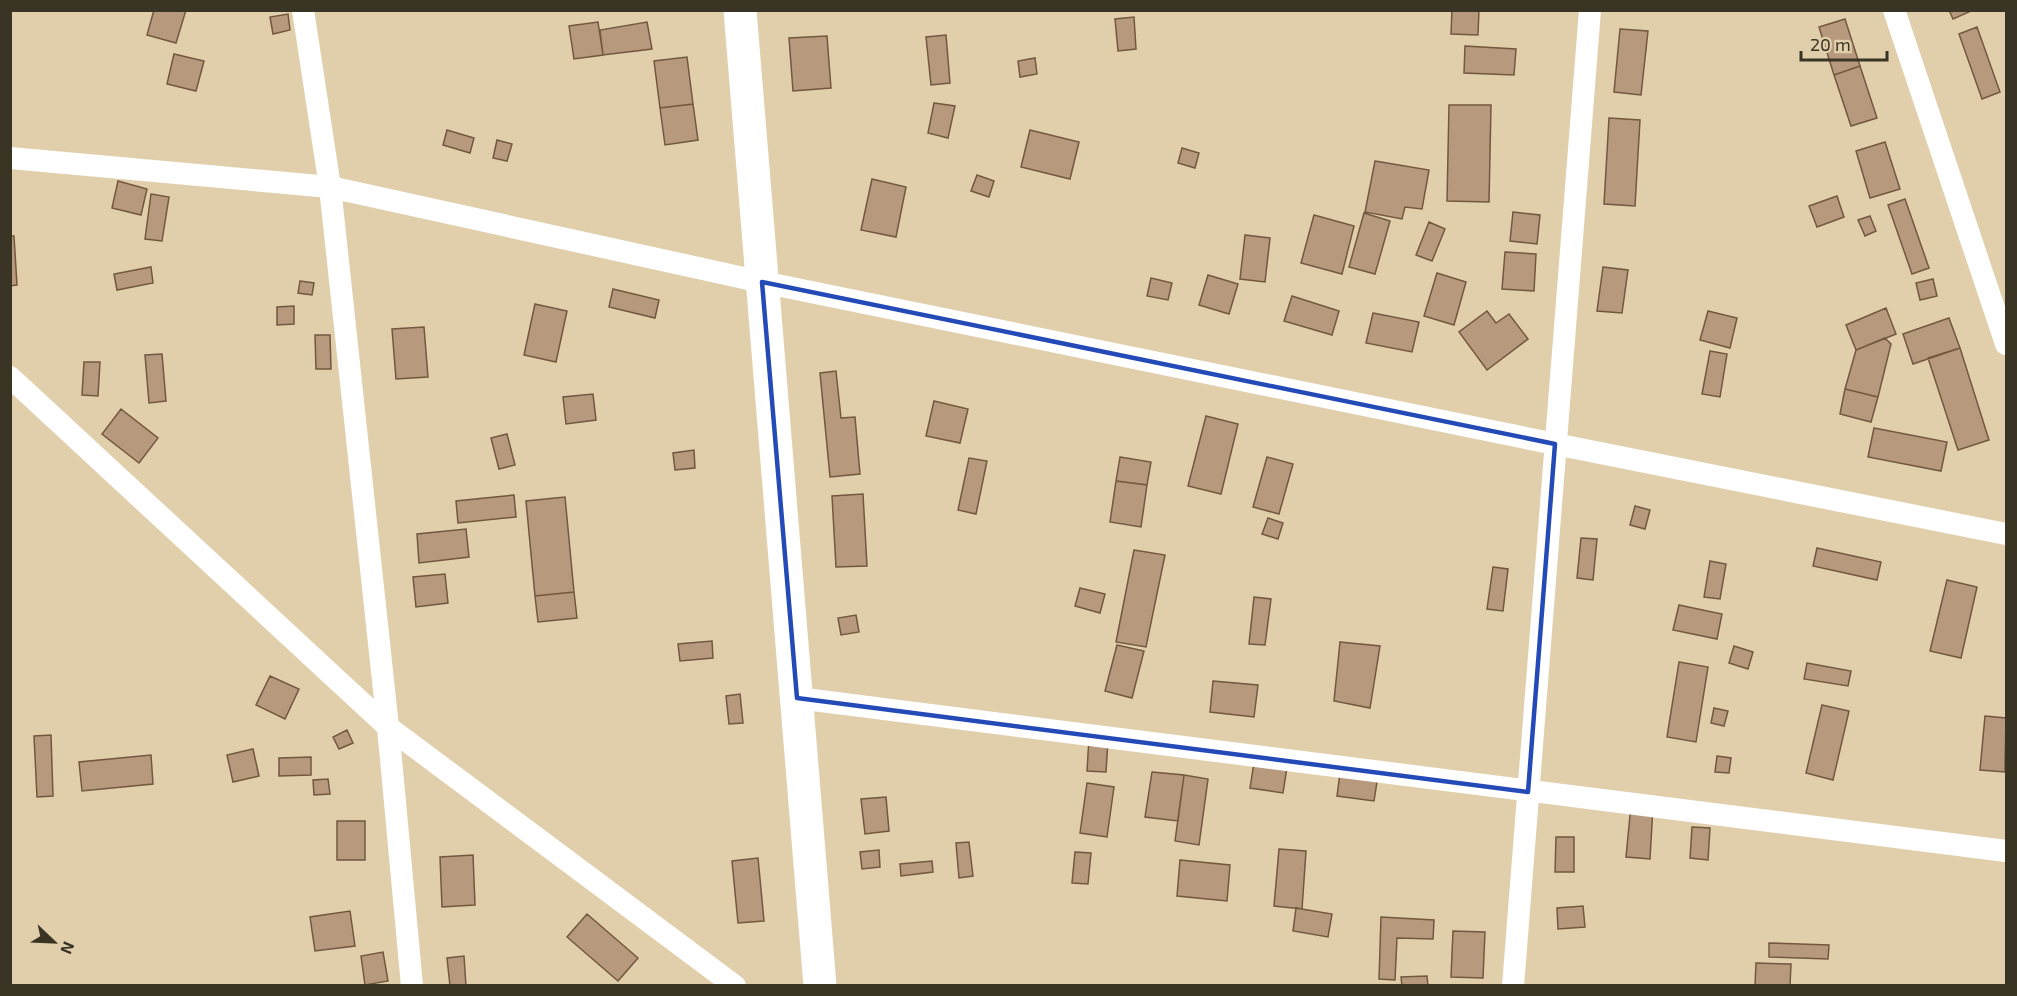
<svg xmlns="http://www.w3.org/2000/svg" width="2017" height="996" viewBox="0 0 2017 996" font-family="'Exo 2',sans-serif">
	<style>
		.building { fill: #b79a7e; stroke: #72583f; stroke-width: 1.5 }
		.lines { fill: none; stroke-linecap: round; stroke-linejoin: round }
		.street { stroke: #fff; stroke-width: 22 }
		.secondary { stroke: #fff; stroke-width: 33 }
		.marked { fill: none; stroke: #244ab8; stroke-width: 4.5; stroke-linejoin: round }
	</style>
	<rect width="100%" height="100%" fill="#e1cfac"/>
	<path class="building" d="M154,10H186L176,43L147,35Z
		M1452,10H1479L1478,35L1451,34Z
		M1949,10H1968L1969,12L1953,19Z
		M288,14L290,30L273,34L270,17Z
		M1134,17L1136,49L1118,51L1115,19Z
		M1845,19L1860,66L1834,75L1819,27Z
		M598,22L603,55L574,59L569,26Z
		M647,22L652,49L603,55L600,30Z
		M1977,27L2000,92L1982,99L1959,34Z
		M1620,29L1648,31L1641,95L1614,92Z
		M946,35L950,83L931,85L926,37Z
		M827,36L831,88L793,91L789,38Z
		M1465,46L1516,49L1514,75L1464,73Z
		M174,54L204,61L196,91L167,84Z
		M687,57L693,104L660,108L654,61Z
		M1035,58L1037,74L1020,77L1018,61Z
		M1860,66L1877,118L1851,126L1834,75Z
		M934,103L955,106L948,138L928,133Z
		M693,104L698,140L665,145L660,108Z
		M1449,105H1491L1489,202L1447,201Z
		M1609,118L1640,120L1635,206L1604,204Z
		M447,130L474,138L470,153L443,145Z
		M1030,130L1079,142L1070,179L1021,167Z
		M497,140L512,144L507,161L493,158Z
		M1885,142L1900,189L1870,198L1856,151Z
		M1182,148L1199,153L1195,168L1178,163Z
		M1375,161L1429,170L1422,209L1405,207L1402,219L1365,212Z
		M977,175L994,181L989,197L971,191Z
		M872,179L906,187L896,237L861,230Z
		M118,181L147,189L141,215L112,208Z
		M151,194L169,197L162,241L145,239Z
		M1837,196L1844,217L1817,227L1809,206Z
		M1905,199L1929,268L1912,274L1888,205Z
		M1513,212L1540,215L1537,244L1510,241Z
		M1364,213L1390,221L1375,274L1349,267Z
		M1314,215L1354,226L1342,274L1301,263Z
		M1870,216L1876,231L1865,236L1858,220Z
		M1429,222L1445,229L1432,261L1416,255Z
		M1245,235L1270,238L1265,282L1240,279Z
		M10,236H14L17,285L10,286Z
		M1505,252L1536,254L1534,291L1502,289Z
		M151,267L153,283L117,290L114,274Z
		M1603,267L1628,270L1622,313L1597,311Z
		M1437,273L1466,282L1454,325L1424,316Z
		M1208,275L1238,284L1229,314L1199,305Z
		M1151,278L1172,283L1168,300L1147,296Z
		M1933,279L1937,296L1920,300L1916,283Z
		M300,281L314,283L312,295L298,293Z
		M613,289L659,300L655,318L609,307Z
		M1292,296L1339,311L1332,335L1284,321Z
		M535,304L567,311L556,362L524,355Z
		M294,306V324L277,325V307Z
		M1886,308L1896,334L1856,350L1846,325Z
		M1487,311L1496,323L1509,314L1528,339L1487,370L1459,332Z
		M1708,311L1737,318L1730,348L1700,340Z
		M1373,313L1419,322L1412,352L1366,343Z
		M1949,318L1960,348L1913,364L1903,334Z
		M424,327L428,377L396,379L392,329Z
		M315,335H330L331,369H316Z
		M1885,338L1891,344L1878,397L1845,389L1856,350Z
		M1960,348L1989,440L1958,450L1928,358Z
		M1710,351L1727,354L1720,397L1702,394Z
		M162,354L166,401L149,403L145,355Z
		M84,362H100L98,396L82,395Z
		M836,371L841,418L855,417L860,474L830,477L820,373Z
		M1845,389L1878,397L1871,422L1840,414Z
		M593,394L596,420L566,424L563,397Z
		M934,401L968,409L960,443L926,436Z
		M121,409L158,438L139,463L102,434Z
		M1206,416L1238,424L1221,494L1188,486Z
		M1874,428L1947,442L1941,471L1868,457Z
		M507,434L515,465L499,469L491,438Z
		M694,450L695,468L675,470L673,453Z
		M1120,457L1151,462L1147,485L1116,481Z
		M1267,457L1293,464L1279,514L1253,507Z
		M969,458L987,461L976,514L958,510Z
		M1116,481L1147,485L1141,527L1110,522Z
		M863,494L867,566L836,567L832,496Z
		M514,495L516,517L458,523L456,501Z
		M565,497L574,592L535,596L526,501Z
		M1635,506L1650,510L1645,529L1630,525Z
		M1268,518L1283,523L1278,539L1262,534Z
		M466,529L469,557L419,563L417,534Z
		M1581,538L1597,539L1593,580L1577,578Z
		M1817,548L1881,562L1877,580L1813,566Z
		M1134,550L1165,555L1146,647L1116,642Z
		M1710,561L1726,564L1720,599L1704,597Z
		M1493,567L1508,569L1503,611L1487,609Z
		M445,574L448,603L416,607L413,577Z
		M1947,580L1977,587L1961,658L1930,651Z
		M1080,588L1105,594L1100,613L1075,606Z
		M574,592L577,618L538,622L535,596Z
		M1254,597L1271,599L1265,645L1249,644Z
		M1679,605L1722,614L1717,639L1673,630Z
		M856,615L859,632L841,635L838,618Z
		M712,641L713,658L680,661L678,644Z
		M1340,642L1380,646L1370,708L1334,701Z
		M1117,645L1144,651L1132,698L1105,691Z
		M1734,646L1753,652L1748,669L1729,663Z
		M1679,662L1708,667L1696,742L1667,737Z
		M1807,663L1851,671L1848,686L1804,679Z
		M270,676L299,689L285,719L256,705Z
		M1213,681L1258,685L1254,717L1210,712Z
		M740,694L743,723L729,724L726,696Z
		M1822,705L1849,711L1833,780L1806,773Z
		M1714,708L1728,711L1724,726L1711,723Z
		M1985,716L2006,718L2005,772L1980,770Z
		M347,730L353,743L339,749L333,737Z
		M51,735L53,796L37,797L34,736Z
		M1089,738L1108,740L1106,772L1087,771Z
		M253,749L259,776L233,782L227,755Z
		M151,755L153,784L82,791L79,762Z
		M1255,756L1288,761L1283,793L1250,788Z
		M1717,756L1731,758L1729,773L1715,772Z
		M311,757V775L279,776V758Z
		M1341,765L1379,769L1374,801L1337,796Z
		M1152,772L1184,775L1178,821L1145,817Z
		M1184,775L1208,779L1199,845L1175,841Z
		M328,779L330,794L314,795L313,780Z
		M1087,783L1114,787L1107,837L1080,833Z
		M886,797L889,831L865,834L861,799Z
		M1631,805L1653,807L1650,859L1626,857Z
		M337,821H365V860H337Z
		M1692,827L1710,828L1708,860L1690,858Z
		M1556,837H1574V872H1555Z
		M969,842L973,876L959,878L956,843Z
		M1279,849L1306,851L1302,909L1274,906Z
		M879,850L880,867L862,869L860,852Z
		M1075,852L1091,853L1088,884L1072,883Z
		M473,855L475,905L442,907L440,857Z
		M758,858L764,921L738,923L732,861Z
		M1180,860L1230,865L1227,901L1177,896Z
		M932,861L933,872L901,876L900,864Z
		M1583,906L1585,927L1558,929L1557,908Z
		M1296,908L1332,914L1328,937L1293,931Z
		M350,911L355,946L315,951L310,917Z
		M587,914L638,958L618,981L567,937Z
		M1381,917L1434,920L1433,939L1397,938L1395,980L1379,979Z
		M1453,931L1485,932L1483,978L1451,977Z
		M1769,943L1829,945L1828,959L1769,957Z
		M383,952L388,981L365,985L361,956Z
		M464,956L466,986H450L447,958Z
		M1756,963L1791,964L1790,986H1755Z
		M1427,976L1428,986H1402L1401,977Z"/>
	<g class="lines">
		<path class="street" d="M303,10L330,187L388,727L412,986
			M1894,10L2006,344
			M10,158L330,187L762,282L1555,444L2006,534
			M10,377L388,727L735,986
			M797,698L2006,851
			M1513,986L1590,10"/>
		<path class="secondary" d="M740,10L820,986"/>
	</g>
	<path class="marked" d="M762,282L1555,444L1528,792L797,698Z"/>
	<rect width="2017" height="996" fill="none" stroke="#3a3425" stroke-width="24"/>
	<g transform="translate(54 942) rotate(113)" stroke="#e1cfac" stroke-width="4.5" paint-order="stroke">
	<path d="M0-4.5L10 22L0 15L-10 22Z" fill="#3a3425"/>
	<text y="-9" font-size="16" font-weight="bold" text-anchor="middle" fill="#3a3425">N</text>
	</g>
	<path d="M1801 51v9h86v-9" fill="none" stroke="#3a3425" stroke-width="3"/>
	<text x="1810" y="51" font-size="18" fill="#3a3425" stroke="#e1cfac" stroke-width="4.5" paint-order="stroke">20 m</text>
</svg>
